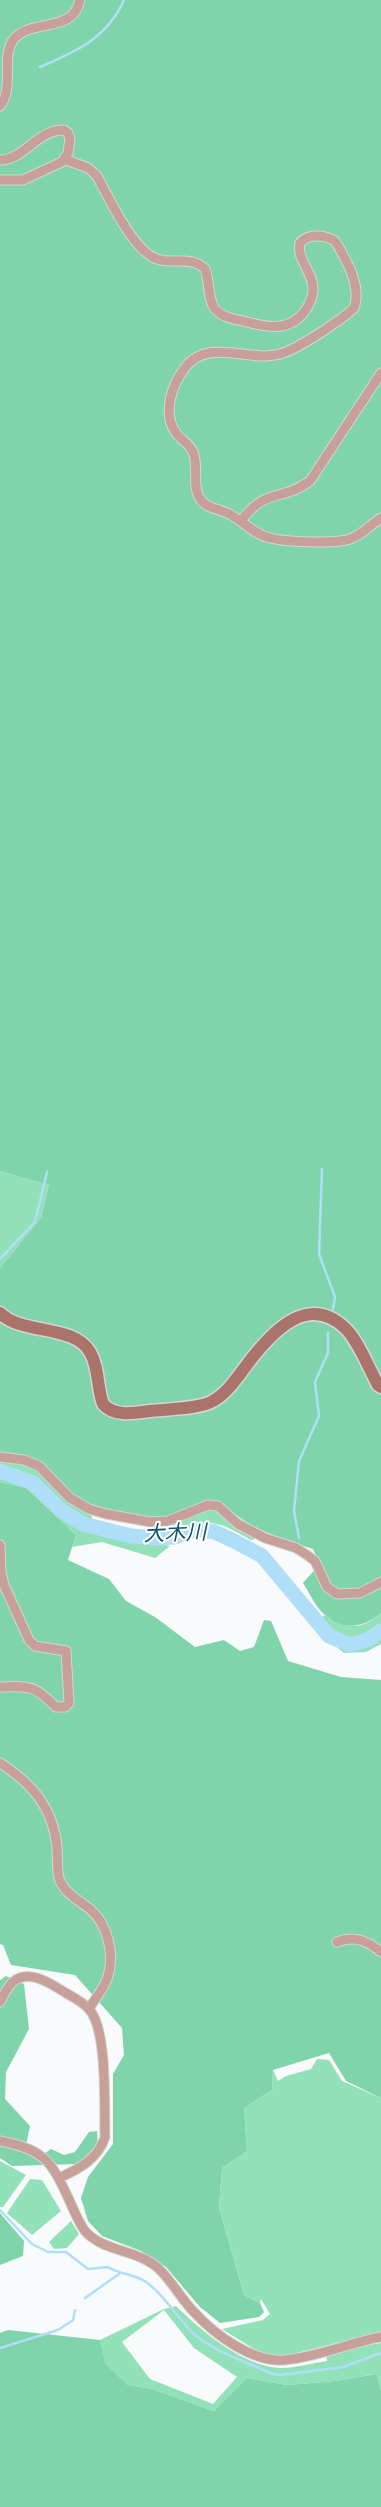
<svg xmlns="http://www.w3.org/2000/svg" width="381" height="2507" viewBox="0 0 381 2507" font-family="Spectral,'Noto Sans JP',serif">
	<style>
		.green { fill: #92e1b9; fill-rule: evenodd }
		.forest { fill: #7fd4ab }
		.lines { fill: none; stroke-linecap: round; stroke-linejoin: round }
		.stream { stroke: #afdff8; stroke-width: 2.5 }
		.river { stroke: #afdff8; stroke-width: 15 }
		.minor-casing { stroke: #d4d5d6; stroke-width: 11 }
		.secondary-casing { stroke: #d4d5d6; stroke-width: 15 }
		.minor { stroke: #c6a099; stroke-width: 9 }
		.secondary { stroke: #aa746b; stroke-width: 12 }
		.labels { text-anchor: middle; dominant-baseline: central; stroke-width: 4; stroke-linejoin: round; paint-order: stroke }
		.water-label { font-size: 21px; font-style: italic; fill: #0e5470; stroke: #fff }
	</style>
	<rect width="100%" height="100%" fill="#f9fafb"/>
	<path class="green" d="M0,1171L49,1185L41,1218L0,1268Z
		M0,1452L36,1459L61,1485L91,1508L93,1532L170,1546L155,1558L102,1542L72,1547L76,1535L26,1488L0,1482Z
		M207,1501L271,1535L251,1540C217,1521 212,1518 175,1529L167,1517Z
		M381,1613V1644L366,1652L344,1653L316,1630L324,1615C348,1628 359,1632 381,1613Z
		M317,2059L329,2060L342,2081L381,2098V2332L281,2357L262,2354L222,2329L263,2320L270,2314L261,2299L260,2303L244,2295L219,2208L222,2168L247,2151L244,2108L272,2090L273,2070L278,2081L286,2076L311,2069Z
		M0,2161L26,2175L3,2207H0Z
		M30,2179L42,2180L61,2211L32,2235L7,2213Z
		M71,2221L79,2234L67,2248L54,2249L49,2242Z
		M176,2306C203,2332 242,2366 281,2368C296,2368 313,2363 327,2361L326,2355L354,2347L381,2343V2391L375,2374L336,2381L287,2385L247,2378L214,2411L152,2389L128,2385L104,2364L100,2340L164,2309ZM164,2310L194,2348L237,2377L213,2404L150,2379L122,2342Z"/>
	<path class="forest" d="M0,0H381V1613C363,1628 345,1631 325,1615C316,1608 309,1592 303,1583L320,1564L313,1549C278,1537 250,1529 222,1504L167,1517L150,1518L91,1508L61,1485L36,1459L0,1452V1268L41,1218L49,1185L0,1171Z
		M0,1482L26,1488L76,1535L68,1560L109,1579L126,1601L155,1617L195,1647L224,1640L240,1651L254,1647L264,1620L271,1621L288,1661L341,1677L381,1680V2098L346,2081L329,2053L273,2070L272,2090L244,2108L247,2151L222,2168L219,2208L244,2295L260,2303L264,2312L259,2317L220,2323L200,2307L166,2267L141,2251L102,2236L88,2221L81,2198L88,2177L113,2144V2074L124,2055L122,2028L75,1975L11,1965L3,1945L0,1944Z
		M6,1976L24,1984L29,2029L6,2072L5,2099L30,2126L25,2150L38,2158L51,2149L64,2155L75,2152L89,2132L97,2131L98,2148L77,2164L12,2166L0,2158V1980Z
		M0,2213L24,2241L23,2256L0,2265Z
		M8,2330L100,2340L105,2364L128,2385L152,2389L214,2411L247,2378L287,2385L336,2381L376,2374L381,2391V2507H0V2333Z"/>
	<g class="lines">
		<path class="stream" d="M40,67C76,52 108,37 124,0
			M322,1169L319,1254L335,1297L333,1309
			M0,1259L35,1222L47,1172
			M299,1538L294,1511L299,1461L319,1416L315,1382L328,1353V1333
			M0,2210L32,2244L48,2252H66L88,2269L108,2267C120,2275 133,2273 146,2282C163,2293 178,2319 193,2333C214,2352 247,2362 272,2374L280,2375L343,2367L381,2353
			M85,2298L119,2274
			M0,2348L58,2330L73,2320L75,2310"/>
		<path class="river" d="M0,1471L33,1483L62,1511L83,1524L131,1536L158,1538L175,1537L196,1529L215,1532L236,1542L262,1556L329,1636L351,1645L369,1639L381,1631"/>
		<defs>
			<path id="minor" d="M0,106C15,87 0,57 14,39C32,18 73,34 80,0
				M64,159L88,168L97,176C109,198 133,251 157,259C174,265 191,255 205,269C210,281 207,298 215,309C222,317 233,319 243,321C265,327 289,333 305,311C309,305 313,297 313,290C314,273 296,259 300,243C308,233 325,235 335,241C346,259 362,286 354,308C340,321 298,349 280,354C249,363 207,336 184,369C172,385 162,414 176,433C181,440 189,443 193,452C199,466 192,484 199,497C206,510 220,508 231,515C244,522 255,535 270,538C286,542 335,544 350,539C362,535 370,525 381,518
				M0,160C24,160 38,129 64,130L68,133L70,139L68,153L62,162L23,180H0
				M241,521C266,487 281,502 310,481L381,373
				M0,1457L24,1460L39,1466L70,1498L89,1509L106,1514L150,1522L168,1521L208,1505L218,1506L238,1524L265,1538L296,1548L307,1555L315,1561L327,1587L337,1594L360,1593L381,1582
				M0,1545L1,1572L4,1585L29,1640L35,1646L66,1651L69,1703L65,1707H56C34,1685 31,1686 0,1687
				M0,1763C33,1784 53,1808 57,1847C58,1858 56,1871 60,1881C66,1894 80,1901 91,1910C107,1924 115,1954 108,1976C105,1988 95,1998 89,2009
				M337,1942C354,1935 368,1941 381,1952
				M0,2002C8,1985 16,1972 37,1978C45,1980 53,1985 61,1990C70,1996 81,2000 89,2009C108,2030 104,2108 105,2137C98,2159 79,2169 59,2178
				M0,2141C47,2150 52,2163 71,2204C75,2213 79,2223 85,2231C103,2252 137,2249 158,2268C172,2281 181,2299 194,2312C215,2335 253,2363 285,2360C318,2357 349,2343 381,2337"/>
			<path id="secondary" d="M0,1313C21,1335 74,1324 90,1352C99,1367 97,1388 103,1404C114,1417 134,1413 150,1411C166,1409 200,1409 213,1401C229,1392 241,1372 252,1358C275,1329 309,1294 345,1328C358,1340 369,1369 378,1385L381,1387"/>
		</defs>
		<use href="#minor" class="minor-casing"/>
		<use href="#secondary" class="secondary-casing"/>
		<use href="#minor" class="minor"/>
		<use href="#secondary" class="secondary"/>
	</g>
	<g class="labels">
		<g class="water-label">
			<text transform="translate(175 1534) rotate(-2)">大木川</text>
		</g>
	</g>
</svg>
